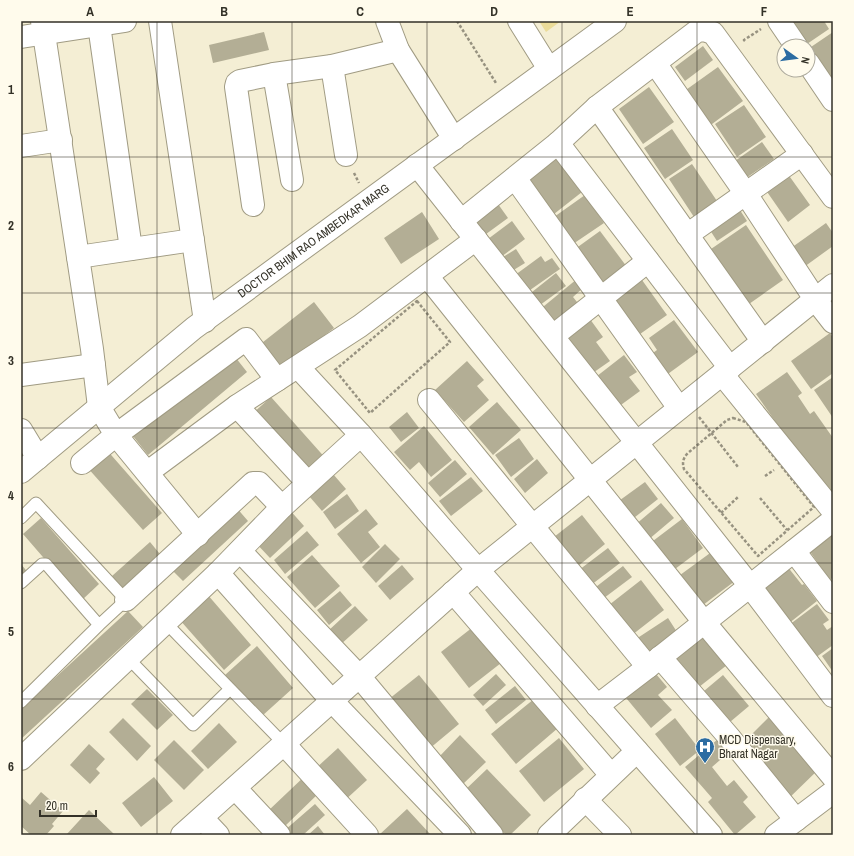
<svg xmlns="http://www.w3.org/2000/svg" width="854" height="856" viewBox="0 0 854 856" font-family="'Archivo Narrow',sans-serif">
	<style>
		.green { fill: #ebdc99 }
		.building { fill: #b3ae95 }
		.lines { fill: none; stroke-linecap: round; stroke-linejoin: round }
		.lane-casing { stroke: #a09b83; stroke-width: 13 }
		.street-casing { stroke: #a09b83; stroke-width: 24 }
		.path { stroke: #979280; stroke-width: 2.5; stroke-dasharray: 3 2; stroke-linecap: butt }
		.lane { stroke: #fff; stroke-width: 11 }
		.street { stroke: #fff; stroke-width: 22 }
		.grid { fill: none; stroke: #333127; stroke-width: 1; stroke-opacity: 0.55 }
		.labels { text-anchor: middle; dominant-baseline: central; stroke-width: 3; stroke-linejoin: round; paint-order: stroke }
		.street-label { font-size: 12px; fill: #333127; stroke: #fffbec }
		.poi-label { font-size: 12px; fill: #333127; stroke: #fffbec; text-anchor: start }
		.neatline { fill: none; stroke: #333127; stroke-width: 1.5 }
		.grid-label { font-size: 13px; text-anchor: middle; font-weight: bold; fill: #333127 }
	</style>
	<rect width="100%" height="100%" fill="#f4eed4"/>
	<path class="green" d="M539,21H561L546,32Z"/>
	<path class="building" d="M784,21H824L829,29L804,46Z
		M264,32L269,50L213,63L209,45Z
		M833,32V79L826,84L808,57V49Z
		M703,46L713,60L685,81L675,67Z
		M718,67L743,101L708,127L683,92Z
		M649,87L674,122L643,144L619,109Z
		M744,105L766,137L737,157L715,124Z
		M672,129L693,160L665,179L644,148Z
		M762,142L774,159L746,178L735,161Z
		M555,158L582,192L554,214L527,180Z
		M692,164L717,201L694,217L669,179Z
		M785,170L810,205L788,222L763,186Z
		M585,195L604,223L573,244L554,217Z
		M498,204L508,218L482,237L472,223Z
		M736,204L747,221L717,241L706,224Z
		M422,212L439,239L401,264L384,238Z
		M512,221L525,239L497,260L484,242Z
		M826,223L833,233V246L804,267L791,248Z
		M746,225L783,280L749,304L711,249Z
		M600,231L630,271L605,290L575,249Z
		M516,249L525,263L512,271L503,257Z
		M541,256L545,262L552,258L560,269L523,295L511,278Z
		M556,273L566,286L536,308L527,296Z
		M637,273L667,315L633,339L604,296Z
		M577,279L584,287L573,297L581,307L554,331L538,311Z
		M314,302L334,328L278,371L258,346Z
		M587,315L603,337L596,342L610,361L587,377L558,337Z
		M674,320L698,352L661,379L646,358L657,350L649,338Z
		M830,333L833,338V373L811,389L791,361Z
		M232,353L247,372L148,455L133,436Z
		M624,355L637,372L629,377L640,391L614,410L592,380Z
		M467,361L484,380L477,386L489,400L464,422L435,390Z
		M787,372L802,393L798,396L810,414L814,411L833,438V503L756,394Z
		M833,377V418L814,390Z
		M271,397L328,461L308,478L252,414Z
		M497,402L521,430L493,455L469,427Z
		M407,412L419,428L401,442L389,427Z
		M424,426L452,460L431,477L419,462L410,470L394,452Z
		M519,438L534,459L511,477L495,455Z
		M105,448L162,513L143,530L86,466Z
		M537,459L548,473L525,493L514,479Z
		M455,460L467,474L440,497L428,483Z
		M333,474L346,489L322,511L309,496Z
		M471,477L483,491L451,516L439,501Z
		M645,482L658,499L630,521L616,503Z
		M347,494L359,511L335,529L323,512Z
		M661,503L674,518L648,540L635,525Z
		M235,506L248,521L183,581L169,567Z
		M288,508L304,526L270,558L253,540Z
		M366,509L378,524L368,532L380,547L361,563L337,534Z
		M582,515L605,544L577,567L554,537Z
		M41,518L99,584L81,601L23,534Z
		M682,519L703,548L671,572L649,544Z
		M307,531L319,545L285,574L274,560Z
		M833,533V577L830,580L806,546Z
		M150,542L164,559L127,593L112,576Z
		M385,544L400,559L376,583L362,567Z
		M608,548L620,563L591,585L579,570Z
		M717,548L739,578L699,608L676,578Z
		M312,555L340,586L315,608L287,577Z
		M21,564L29,574L21,580Z
		M402,565L414,579L390,600L378,586Z
		M623,566L632,577L600,601L592,590Z
		M787,566L802,585L804,584L817,601L788,624L760,587Z
		M641,580L664,610L632,635L609,605Z
		M340,591L352,605L329,625L317,610Z
		M207,594L251,645L224,670L179,619Z
		M817,604L829,620L823,624L827,630L833,626V645L815,658L789,625Z
		M355,606L368,620L340,645L328,631Z
		M128,611L143,627L21,739V709Z
		M668,618L677,632L646,653L636,639Z
		M473,627L501,663L469,688L441,652Z
		M698,630L727,665L699,687L671,652Z
		M257,646L293,688L262,716L225,675Z
		M833,648V672L822,656Z
		M651,668L667,687L658,695L672,710L651,728L622,693Z
		M496,674L506,685L483,706L473,695Z
		M419,675L459,724L429,749L389,699Z
		M723,675L749,706L730,722L704,691Z
		M515,686L526,700L496,724L485,710Z
		M147,689L173,715L157,730L131,704Z
		M534,699L558,728L516,764L491,734Z
		M771,715L821,767L785,802L740,746Z
		M123,718L151,746L137,761L109,732Z
		M675,718L700,750L680,766L655,734Z
		M219,723L237,742L208,769L191,751Z
		M724,734L735,747L712,767L727,786L734,780L748,797L743,802L756,817L735,835L708,802L712,798L685,767Z
		M460,735L486,762L463,784L438,758Z
		M559,738L584,769L544,802L519,771Z
		M174,740L204,770L184,790L154,760Z
		M89,744L105,759L96,769L100,773L90,784L70,765Z
		M338,748L367,780L343,802L314,770Z
		M487,769L531,815L510,835H506L464,791Z
		M307,774L322,790L283,828L268,811Z
		M154,777L173,801L141,827L122,803Z
		M41,792L63,811L52,824L54,826L46,835H31L21,826V799L22,798L30,805Z
		M315,804L325,815L303,835H289L285,830Z
		M407,809L431,835H379Z
		M89,810L115,835H66Z
		M318,826L325,835H308Z"/>
	<g class="lines">
		<defs>
			<path id="lane" d="M21,518L36,503L126,600L99,625L21,702
				M21,583L42,564H46L99,625
				M166,623L284,744
				M128,658L193,725L230,689"/>
			<g id="street">
				<path d="M42,21L92,349L99,407L116,435L198,535"/>
				<path d="M160,21L205,321"/>
				<path d="M387,21L398,50L454,139"/>
				<path d="M519,21L549,69"/>
				<path d="M779,21L796,46"/>
				<path d="M99,25L131,249"/>
				<path d="M21,37L125,21"/>
				<path d="M655,63L746,194L815,299L833,322"/>
				<path d="M808,63L833,100"/>
				<path d="M332,66L346,155"/>
				<path d="M274,74L292,180"/>
				<path d="M597,107L763,342"/>
				<path d="M558,143L730,368"/>
				<path d="M21,146L61,140"/>
				<path d="M417,165L750,586L833,696"/>
				<path d="M515,178L679,408"/>
				<path d="M253,205L236,87L237,83L240,81L274,74L332,66L398,50"/>
				<path d="M461,221L558,143L597,107L697,31L704,30L713,33L833,197"/>
				<path d="M687,235L802,154"/>
				<path d="M78,257L193,240"/>
				<path d="M427,276L704,622L833,777"/>
				<path d="M553,336L648,261"/>
				<path d="M298,367L361,435L478,570L711,835"/>
				<path d="M722,374L833,511"/>
				<path d="M21,375L94,365"/>
				<path d="M429,400L648,667"/>
				<path d="M237,406L308,483"/>
				<path d="M21,430L38,458"/>
				<path d="M82,463L116,435L246,339L277,380"/>
				<path id="s1" d="M21,472L194,328L615,21"/>
				<path d="M148,472L237,406L360,326L476,239"/>
				<path d="M240,551L359,676L492,835"/>
				<path d="M794,551L833,602"/>
				<path d="M218,573L332,701L460,835"/>
				<path d="M453,592L611,775"/>
				<path d="M126,600L253,483H259L282,507"/>
				<path d="M660,657L729,737L796,820"/>
				<path d="M597,706L648,667L833,520"/>
				<path d="M284,744L367,835"/>
				<path d="M21,759L218,573L282,507L361,435"/>
				<path d="M235,788L279,835"/>
				<path d="M585,799L620,835"/>
				<path d="M202,818L218,835"/>
				<path d="M182,835L478,570L833,285"/>
				<path d="M549,835L637,751"/>
				<path d="M776,835L833,792"/>
			</g>
		</defs>
		<use href="#lane" class="lane-casing"/>
		<use href="#street" class="street-casing"/>
		<path class="path" d="M457,21L496,83
			M745,41L744,40L761,29
			M354,173L359,183
			M417,301L450,342L370,413L335,370Z
			M699,417L738,467
			M733,418L746,422L814,507L758,556L684,469C682,463 683,458 688,453L727,420Z
			M765,476L774,470
			M760,498L787,530
			M721,513L738,497"/>
		<use href="#lane" class="lane"/>
		<use href="#street" class="street"/>
	</g>
	<path class="grid" d="M157,21V835M292,21V835M427,21V835M562,21V835M697,21V835M21,157H833M21,293H833M21,428H833M21,563H833M21,699H833"/>
	<defs>
		<symbol id="hospital-pin" viewBox="-11 -11 22 30"><path d="M0 17L-7.5 6A9.5 9.5 0 1 1 7.5 6Z" fill="#2c6ca2" stroke="#fffbec"/><path d="M-5-5h3v3.5h4V-5h3V5h-3V1.5h-4V5h-3Z" fill="#fff"/></symbol>
	</defs>
	<g fill-rule="evenodd">
		<use href="#hospital-pin" x="694" y="736" width="22" height="30"/>
	</g>
	<g class="labels">
		<g class="street-label">
			<text stroke="none"><textPath href="#s1" startOffset="373">DOCTOR BHIM RAO AMBEDKAR MARG</textPath></text>
		</g>
		<g class="poi-label">
			<text x="719" y="740">MCD Dispensary,<tspan x="719" dy="14">Bharat Nagar</tspan></text>
		</g>
	</g>
	<rect width="854" height="856" fill="none" stroke="#fffbec" stroke-width="44"/>
	<g transform="translate(796 58) rotate(104)"><circle r="19" fill="#fffbec" stroke="#adaa9d"/>
	<path d="M0-3L7 15L0 10L-7 15Z" fill="#2c6ca2"/>
	<text y="-6" font-size="11" font-weight="bold" text-anchor="middle" fill="#333127">N</text>
	</g>
	<path d="M40 810v6h56v-6" fill="none" stroke="#333127" stroke-width="2"/>
	<text x="46" y="810" font-size="12" fill="#333127" stroke="#fffbec" stroke-width="3" paint-order="stroke">20 m</text>
	<rect x="22" y="22" width="810" height="812" class="neatline"/>
	<g class="grid-label">
		<text x="90" y="16">A</text>
		<text x="224" y="16">B</text>
		<text x="360" y="16">C</text>
		<text x="494" y="16">D</text>
		<text x="630" y="16">E</text>
		<text x="764" y="16">F</text>
		<text x="11" y="94">1</text>
		<text x="11" y="230">2</text>
		<text x="11" y="365">3</text>
		<text x="11" y="500">4</text>
		<text x="11" y="636">5</text>
		<text x="11" y="771">6</text>
	</g>
</svg>
